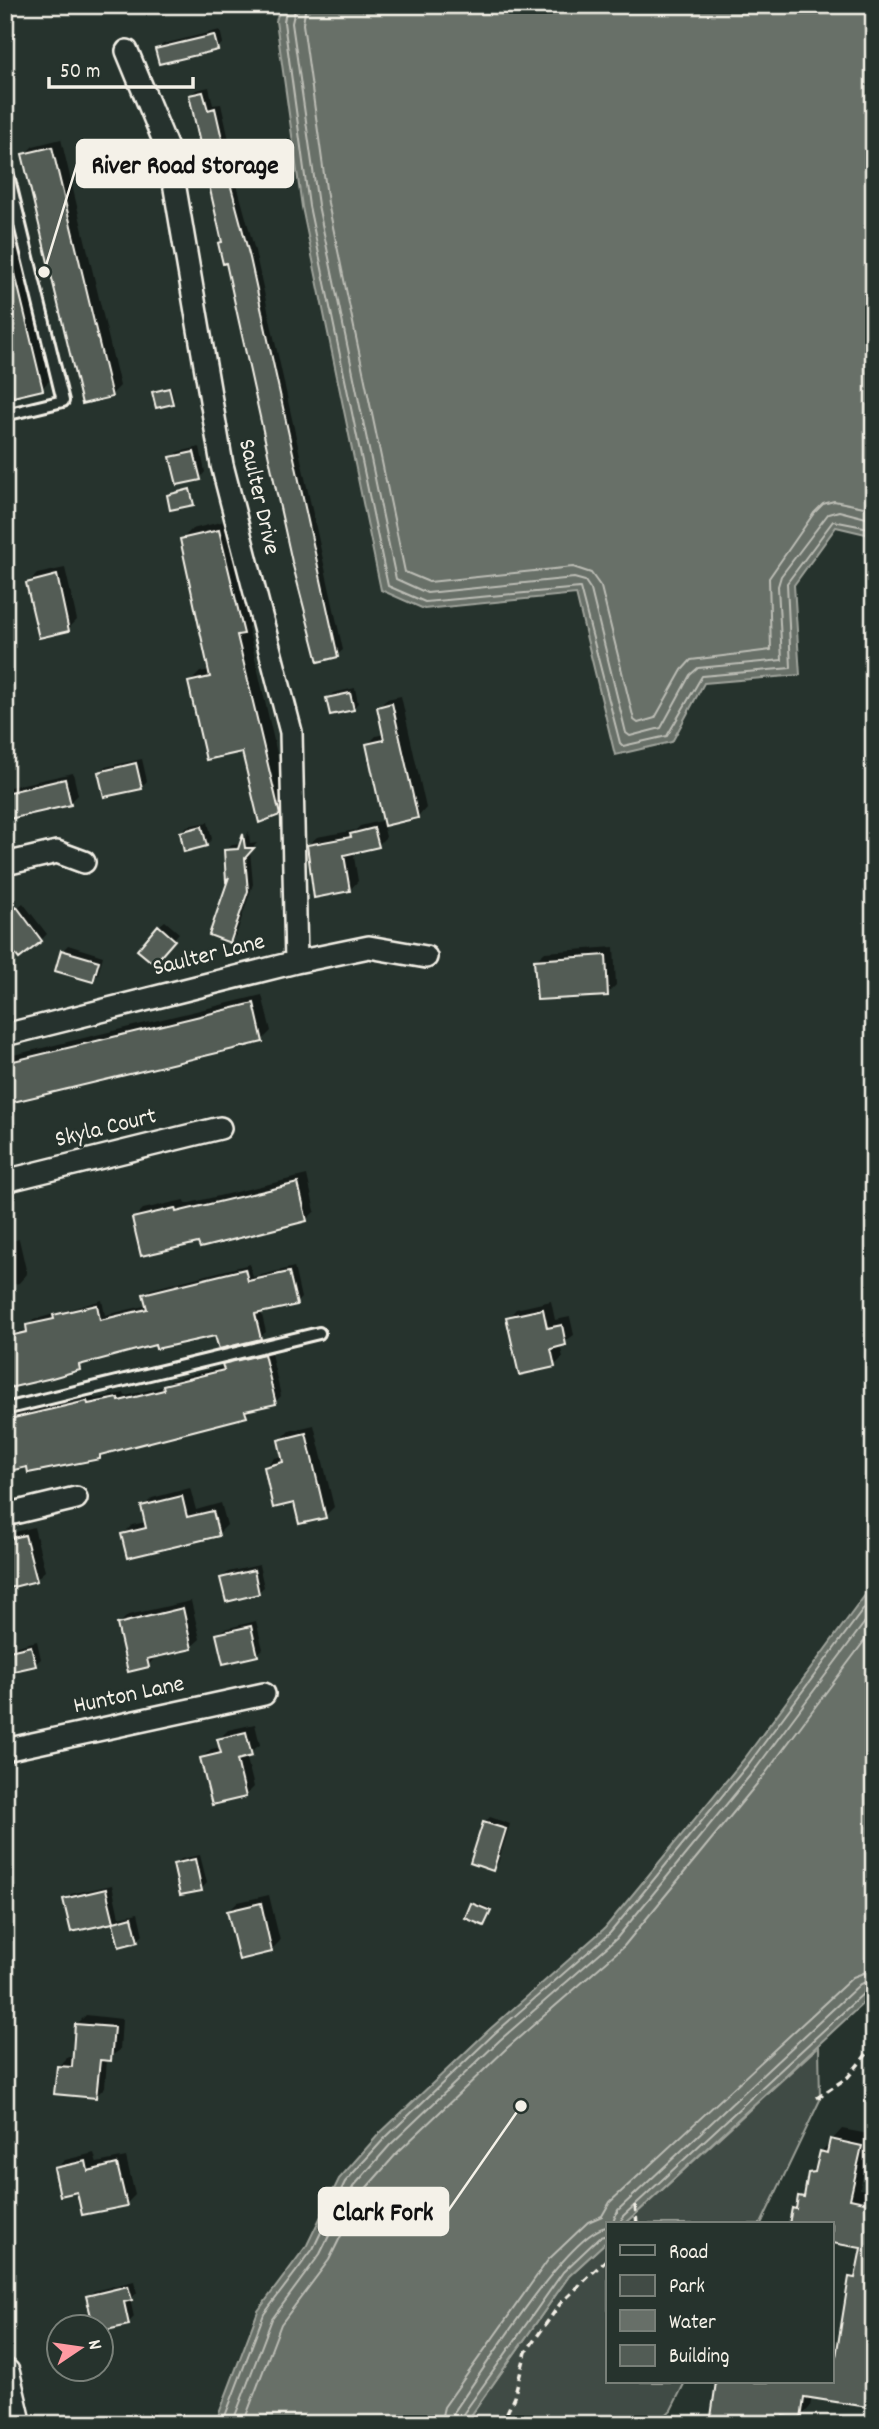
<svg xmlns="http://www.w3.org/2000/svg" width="879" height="2429" viewBox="0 0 879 2429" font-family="Dekko,sans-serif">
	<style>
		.green { fill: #414b45; stroke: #9a9e96; stroke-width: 2 }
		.water { fill: #676f68; stroke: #9fa39b; stroke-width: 2 }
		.shadow { fill: #0007; fill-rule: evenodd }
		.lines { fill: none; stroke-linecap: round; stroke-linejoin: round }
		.shore { stroke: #bcbdb5; stroke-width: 2 }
		.building { fill: #525c55; stroke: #f4f1e8; stroke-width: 2 }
		.lane-casing { stroke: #f4f1e8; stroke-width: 16 }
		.street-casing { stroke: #f4f1e8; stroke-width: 26 }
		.secondary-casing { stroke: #f4f1e8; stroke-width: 33 }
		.path { stroke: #f4f1e8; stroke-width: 3.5; stroke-dasharray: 7 5; stroke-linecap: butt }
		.lane { stroke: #26332d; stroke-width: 10 }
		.street { stroke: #26332d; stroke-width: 21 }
		.secondary { stroke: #26332d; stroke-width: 28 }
		.labels { text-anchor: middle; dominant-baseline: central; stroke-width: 5; stroke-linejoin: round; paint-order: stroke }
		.street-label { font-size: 24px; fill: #f4f1e8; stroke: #26332d }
		.leader { fill: none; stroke: #f4f1e8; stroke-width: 2.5 }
		.callout-dot { fill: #f4f1e8; stroke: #26332d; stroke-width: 2.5 }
		.callout { fill: #f4f1e8; stroke: #f4f1e8; stroke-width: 2.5 }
		.callout-label { font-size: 26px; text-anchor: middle; font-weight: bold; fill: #111 }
	</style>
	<rect width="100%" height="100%" fill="#26332d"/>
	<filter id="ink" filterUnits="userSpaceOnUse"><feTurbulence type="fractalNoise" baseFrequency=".0143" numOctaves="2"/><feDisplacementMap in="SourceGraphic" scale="14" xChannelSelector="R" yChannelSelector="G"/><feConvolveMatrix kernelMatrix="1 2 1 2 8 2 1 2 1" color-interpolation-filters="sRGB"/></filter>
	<g filter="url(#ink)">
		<path class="green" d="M819,2046L820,2100L761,2224H625Z
			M608,2240V2382H685L671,2410L657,2424H465L569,2276Z"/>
		<path class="water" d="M281,5H874V536L836,527L794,585L800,675L704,683L672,742L615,755L576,594L424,609L381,590L302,207L276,21Z
			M874,1583V1993L625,2224H608V2240L569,2276L465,2424H215L258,2311L307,2245L339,2179L379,2134L490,2029L605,1928L745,1758Z"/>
		<path class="shadow" d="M220,30L223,43L217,48L157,49L163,44Z
			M209,87L213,105L221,104L231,149L228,152L255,251L343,650L337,655L220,243L224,239L200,149L202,147L190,96L196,90Z
			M61,139L120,386L111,395L24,155L33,146Z
			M5,189L51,379L42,388L5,358Z
			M171,386L174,400L172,402L154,392Z
			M200,447L205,472L200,478L172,458L178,452Z
			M192,488L193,503L168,495L171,493Z
			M229,520L253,622L248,627L289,806L279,816L260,821L243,750L190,682L200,672L210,670L182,539L192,529Z
			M65,568L77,620L68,629L28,583L37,574Z
			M355,688L358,703L353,708L328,699L333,693Z
			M401,696L426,808L418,817L383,824L386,837L378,845L353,851L358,881L350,890L308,845L317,837L356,830L360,826L385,820L367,745L376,736L384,734L378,708L387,699Z
			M142,759L147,781L141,787L100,773L105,767Z
			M73,773L78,795L70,803L5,819V788Z
			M208,822L212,839L206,845L182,832L187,826Z
			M249,831L250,844L257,843L250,851L253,884L236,935L230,941L233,871L226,850L232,845L242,844ZM247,846V850L229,851V848Z
			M23,903L47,934L41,940L5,917Z
			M165,921L179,933L159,956V926Z
			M68,945L103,956L98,974L93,980L62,951Z
			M614,947L616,985L607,994L536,960L545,952Z
			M262,995L271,1031L262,1040L5,1102V1057Z
			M307,1175L315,1211L306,1220L134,1218L143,1209L184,1200L185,1204Z
			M19,1239L27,1274L19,1283L5,1287V1243Z
			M250,1264L253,1277L294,1267L301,1298L296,1303L261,1311L266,1332L260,1337L216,1334L157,1343L85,1363L81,1366L78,1356L79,1368L5,1387V1336L29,1329L33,1320L102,1300L105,1315L148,1305L145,1295L151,1289Z
			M551,1301L555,1320L570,1317L574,1335L560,1345L563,1357L554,1366L508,1318L516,1309Z
			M270,1349L281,1396L275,1402L252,1409L246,1415L105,1452L100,1457L5,1471V1416L93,1396L94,1399L124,1393L125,1396L165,1386L171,1380L225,1366L230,1359Z
			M314,1425L334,1507L325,1516L295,1501L265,1467L274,1458L284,1456L280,1440L289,1431Z
			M190,1488L196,1510L221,1503L227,1525L218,1534H123L132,1525L146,1522L143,1507L152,1498Z
			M34,1527L45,1571L36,1579L5,1551V1539L12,1533Z
			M259,1565L264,1587L258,1592L222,1578L228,1572Z
			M191,1601L200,1639L191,1647L157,1655L148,1666L119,1624L128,1615Z
			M256,1621L263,1649L257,1654L218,1634L224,1629Z
			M37,1641L41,1659L35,1664L5,1671V1649Z
			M255,1724L260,1745L246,1755L254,1787L245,1796L202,1758L211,1749L221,1747L219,1739L228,1730Z
			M5,1785L8,1798L5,1801Z
			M490,1817L510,1824L498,1863L492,1869L484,1823Z
			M200,1855L207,1883L201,1889L175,1865L181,1859Z
			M112,1885L119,1917L138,1913L143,1935L137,1941L120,1944L114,1920L72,1930L65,1900L71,1894Z
			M269,1895L280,1941L271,1950L229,1911L238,1902Z
			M475,1902L492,1909L484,1924L473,1904Z
			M86,2015L122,2019L120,2050L107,2059L105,2087L96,2096L59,2066L68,2057L74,2058L77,2024Z
			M842,2129L874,2135V2156L867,2155L860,2189L874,2192V2406L812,2396L810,2407L800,2418L791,2416L783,2424H761L713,2416L718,2382H832V2345L839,2346L850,2278L859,2270L863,2246L832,2241V2224H791L793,2209L807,2190L809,2174L818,2165L821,2152Z
			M94,2153L97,2163L126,2157L135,2195L126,2204L78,2190L56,2168L65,2160Z
			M134,2281L137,2293L130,2299L134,2317L128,2323L102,2330L88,2296L94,2291Z
			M155,2412L158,2424H122L127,2419Z
			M108,2417L109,2424H93L92,2420V2419Z"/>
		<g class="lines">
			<path class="shore" d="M287,5L284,22L309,206L388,586L425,602L580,588L620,743L623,746L667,736L702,676L791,668L787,583L833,521L874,529
				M296,5L292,23L318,205L396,579L427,593L574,578L585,581L591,590L626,733L630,736L661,728L690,675L698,668L782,660L778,586L781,576L828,514L839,511L874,520
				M306,5L303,24L328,203L405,572L429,582L573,567L591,573L601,587L634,720L638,723L655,718L682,670L691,660L771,650L769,578L814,513L823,504L834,501L874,509
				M612,2224L618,2210L860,1984L874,1980
				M621,2224L623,2216L866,1991L874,1989
				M222,2424L264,2314L313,2249L345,2182L384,2139L494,2034L610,1933L750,1762L874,1595
				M232,2424L272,2319L320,2254L353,2187L390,2145L500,2040L616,1939L757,1767L874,1610
				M243,2424L281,2324L329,2260L362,2193L398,2152L507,2048L624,1946L765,1774L874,1628
				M440,2424L444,2407L548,2260L588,2222L602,2216L610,2202L853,1977L874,1969
				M451,2424L454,2412C478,2378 571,2228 608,2227
				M460,2424L461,2417L563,2272L600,2237L608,2235"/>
		</g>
		<path class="building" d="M214,35L218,50L159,64L155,49Z
			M203,92L208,110L215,108L226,156L223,157L250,258L338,657L318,662L292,562L226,263L223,264L218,243L222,242L206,172L204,173L198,149L201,148L189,95Z
			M52,147L112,397L82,404L22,154Z
			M11,257L43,390L13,397L5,366V258Z
			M169,388L173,404L156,408L152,392Z
			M194,452L201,480L177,485L170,457Z
			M190,489L194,505L170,510L167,495Z
			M219,530L244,634L237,635L280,815L259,823L242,752L206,760L188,682L210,677L180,539Z
			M57,575L69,631L39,638L26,583Z
			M350,693L354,710L330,715L326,698Z
			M392,703L418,818L384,826L366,744L384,740L377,707Z
			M136,763L142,789L104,797L98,772Z
			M65,779L71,805L5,820V793Z
			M202,826L207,846L184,852L180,832Z
			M374,828L379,847L344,855L350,891L314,898L307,845L351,837L350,834Z
			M243,834L245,848H254L245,858L248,891L230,943L209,935L229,877L226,881L224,850L238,849Z
			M17,907L42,941L19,959L5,941V916Z
			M158,925L175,940L154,964L137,950Z
			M61,950L99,961L93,982L55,971Z
			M606,955L608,996L537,1000L534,960Z
			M254,1003L263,1042L5,1104V1063Z
			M298,1183L307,1221L200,1248L198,1243L141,1256L132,1218L175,1208L176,1212Z
			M245,1269L248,1281L289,1272L297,1305L255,1314L261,1339L219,1349L215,1336L156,1349L155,1345L79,1365L80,1370L52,1378L5,1389V1337L27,1332L26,1325L54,1319L53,1315L97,1305L100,1320L147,1309L143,1294Z
			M543,1309L547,1328L562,1325L566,1345L551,1349L555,1367L519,1375L506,1317Z
			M264,1354L276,1404L245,1411L247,1417L100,1455V1459L28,1473L27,1467L5,1472V1420L87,1401L88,1404L118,1398L119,1401L164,1390L163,1385L224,1370L222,1364Z
			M306,1433L326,1518L299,1524L294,1503L273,1508L264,1467L283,1462L278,1440Z
			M182,1496L187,1517L213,1511L219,1536L127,1558L121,1534L146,1528L141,1506Z
			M25,1535L37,1581L5,1589V1540Z
			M254,1570L259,1594L226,1602L220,1578Z
			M183,1608L192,1649L147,1659L149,1667L128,1672L117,1624Z
			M251,1626L258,1656L223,1664L216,1634Z
			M31,1646L36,1666L5,1673V1652Z
			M246,1732L252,1756L237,1760L246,1797L212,1805L200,1758L221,1753L217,1739Z
			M483,1822L506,1829L493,1871L470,1863Z
			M195,1859L202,1891L180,1895L173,1864Z
			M106,1889L114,1922L132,1917L138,1942L119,1947L113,1923L71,1932L63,1899Z
			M261,1903L272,1952L239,1960L227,1911Z
			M471,1903L491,1911L484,1926L465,1918Z
			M75,2024L114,2027L111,2061L100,2060L96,2098L54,2094L57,2066L72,2067Z
			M830,2139L862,2146L850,2199L874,2204V2408L804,2397L801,2419L783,2416L781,2424H750L711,2417L716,2382H832V2356L836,2357L849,2277L855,2278L861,2248L832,2243V2224H789L792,2208L796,2209L798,2196L804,2197L808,2173L815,2172L820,2151L827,2153Z
			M86,2161L88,2171L117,2164L127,2206L82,2215L77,2192L60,2196L54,2168Z
			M128,2286L132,2300L124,2302L129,2325L102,2331V2328H94L86,2296Z"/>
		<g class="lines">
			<defs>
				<path id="lane" d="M5,163L63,401L5,415
					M5,1409L319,1333"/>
				<path id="street" d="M127,51L169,153L222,465L291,732L296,962
					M5,864L57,852L84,862
					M5,1035L296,962L369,947L426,957
					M5,1181L220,1128
					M5,1515L76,1498
					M5,1750L264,1694"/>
				<path id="secondary" d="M5,2373L17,2424"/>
			</defs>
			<use href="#lane" class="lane-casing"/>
			<use href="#street" class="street-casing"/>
			<use href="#secondary" class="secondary-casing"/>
			<path class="path" d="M817,2098L848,2077L874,2045
				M635,2205L637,2224
				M502,2424L514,2397L526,2352L560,2304L608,2258"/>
			<use href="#lane" class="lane"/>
			<use href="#street" class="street"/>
			<use href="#secondary" class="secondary"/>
		</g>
	</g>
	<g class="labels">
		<g class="street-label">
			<text transform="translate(258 497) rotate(77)">Saulter Drive</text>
			<text transform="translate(209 956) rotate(-14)">Saulter Lane</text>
			<text transform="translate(106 1129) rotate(-14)">Skyla Court</text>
			<text transform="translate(129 1696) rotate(-12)">Hunton Lane</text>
		</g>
	</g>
	<path class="leader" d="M44 272L77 164M521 2106L448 2211"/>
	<g class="callout-dot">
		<circle cx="44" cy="272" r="7"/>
		<circle cx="521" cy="2106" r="7"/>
	</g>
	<g class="callout">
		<rect x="77" y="140" width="216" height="47" rx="7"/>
		<rect x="319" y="2188" width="129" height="47" rx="7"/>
	</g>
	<g class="callout-label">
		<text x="185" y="173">River Road Storage</text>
		<text x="383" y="2220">Clark Fork</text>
	</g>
	<rect width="879" height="2429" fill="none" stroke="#26332d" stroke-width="28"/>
	<rect x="14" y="14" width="851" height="2401" fill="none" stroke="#f4f1e8" stroke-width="2.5" filter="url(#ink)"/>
	<rect x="606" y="2222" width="228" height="161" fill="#26332d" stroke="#787f78" stroke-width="2"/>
	<rect x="620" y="2245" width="35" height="10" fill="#26332d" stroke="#787f78" stroke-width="2"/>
	<text x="669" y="2258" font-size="21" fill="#f4f1e8">Road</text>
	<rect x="620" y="2275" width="35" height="21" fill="#414b45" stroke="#787f78" stroke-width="2"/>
	<text x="669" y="2292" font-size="21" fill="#f4f1e8">Park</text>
	<rect x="620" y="2310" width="35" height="21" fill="#676f68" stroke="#787f78" stroke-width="2"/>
	<text x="669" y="2328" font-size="21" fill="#f4f1e8">Water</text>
	<rect x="620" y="2345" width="35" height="21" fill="#525c55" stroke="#787f78" stroke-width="2"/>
	<text x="669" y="2362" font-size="21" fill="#f4f1e8">Building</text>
	<g transform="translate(80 2348) rotate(77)"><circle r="33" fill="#26332d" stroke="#787f78" stroke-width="2"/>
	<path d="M0-5L12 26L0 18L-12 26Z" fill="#ff9aa2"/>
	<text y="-10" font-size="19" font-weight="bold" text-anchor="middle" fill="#f4f1e8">N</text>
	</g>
	<path d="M49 77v10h144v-10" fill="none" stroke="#f4f1e8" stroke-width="3.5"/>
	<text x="60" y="77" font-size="21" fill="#f4f1e8" stroke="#26332d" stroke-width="5" paint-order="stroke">50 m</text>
</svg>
